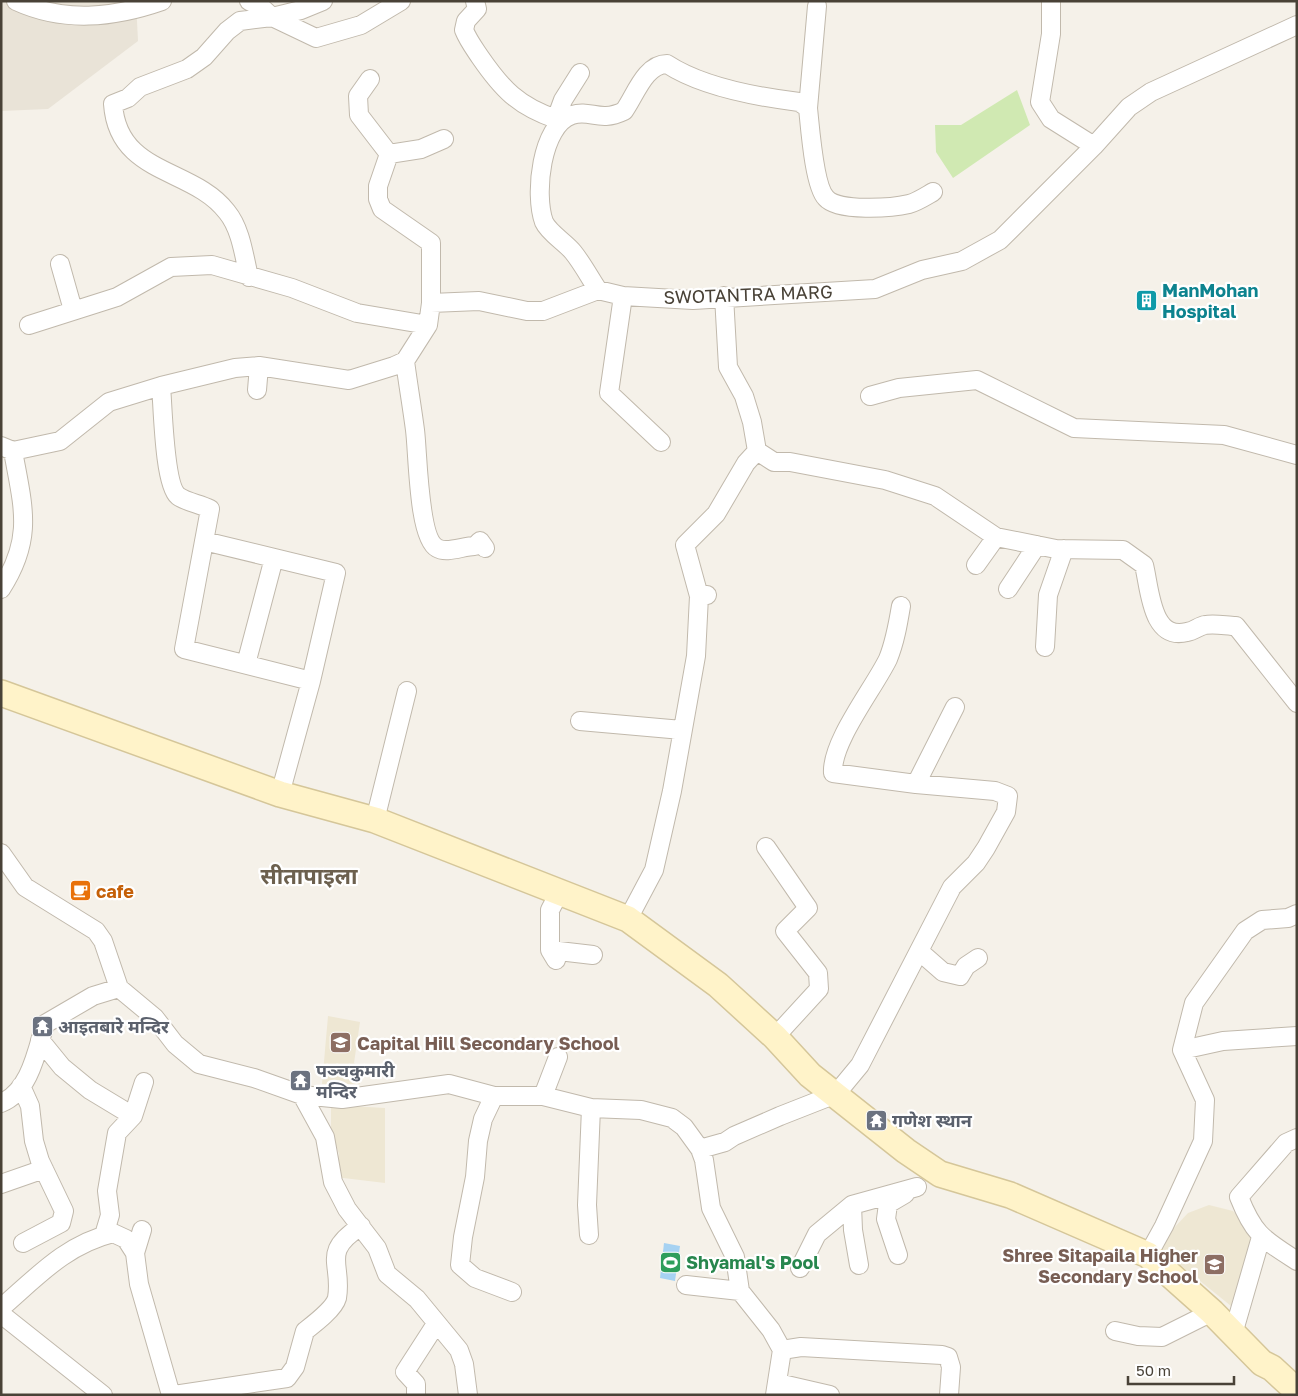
<svg xmlns="http://www.w3.org/2000/svg" width="1298" height="1396" viewBox="0 0 1298 1396" font-family="'Golos Text','Noto Sans Devanagari',sans-serif">
	<style>
		.residential { fill: #e9e3d7 }
		.education { fill: #eee7d3 }
		.green { fill: #d0e9b2 }
		.water { fill: #a6d2f2 }
		.lines { fill: none; stroke-linecap: round; stroke-linejoin: round }
		.minor-casing { stroke: #c1b9ac; stroke-width: 20 }
		.secondary-casing { stroke: #d5c699; stroke-width: 28 }
		.minor { stroke: #fff; stroke-width: 18 }
		.secondary { stroke: #fff3c9; stroke-width: 25 }
		.labels { text-anchor: middle; dominant-baseline: central; stroke-width: 4.5; stroke-linejoin: round; paint-order: stroke }
		.culture-label { font-size: 18px; font-weight: bold; fill: #0d838f; stroke: #fff; text-anchor: start }
		.street-label { font-size: 18px; fill: #494237; stroke: #fff }
		.food-label { font-size: 18px; font-weight: bold; fill: #c56008; stroke: #fff; text-anchor: start }
		.worship-label { font-size: 18px; font-weight: bold; fill: #5b616d; stroke: #fff; text-anchor: start }
		.education-label { font-size: 18px; font-weight: bold; fill: #785e54; stroke: #fff; text-anchor: start }
		.leisure-label { font-size: 18px; font-weight: bold; fill: #27864d; stroke: #fff; text-anchor: start }
		.district-label { font-size: 22px; font-weight: bold; fill: #6c604e; stroke: #fff }
	</style>
	<rect width="100%" height="100%" fill="#f5f1e9"/>
	<path class="residential" d="M1,1H136L138,41L48,109L1,111Z"/>
	<path class="education" d="M328,1016L360,1022L354,1063L359,1067L360,1084H322Z
		M331,1105L385,1108V1183L335,1177L339,1154L331,1130Z
		M1209,1205L1233,1211L1258,1240L1239,1302L1231,1306L1157,1246L1188,1213Z"/>
	<path class="green" d="M1017,90L1030,125L953,178L936,152L935,125H961Z"/>
	<path class="water" d="M664,1243L680,1246L675,1281L660,1278Z"/>
	<g class="lines">
		<defs>
			<path id="minor" d="M16,1C64,23 113,18 162,1
				M249,1L261,7L272,17L316,38L361,25L401,1
				M475,1L477,9L466,21L464,30C468,40 474,48 480,57C502,89 518,106 556,119
				M1051,1V34L1040,102L1051,119L1094,146
				M370,79L358,96L359,115L389,154L378,186V199L382,209L431,243V303
				M808,108L817,6
				M560,123L556,119L563,100L580,73
				M389,154L421,149L444,139
				M60,264L73,310
				M249,277C244,256 241,229 227,212C193,167 118,176 113,104L128,98L140,87L187,69L204,57L227,31L240,21L272,17L301,10L323,1
				M598,290C590,278 582,263 573,252C565,242 549,233 544,222C534,195 541,125 572,115C591,109 599,123 624,111C635,96 645,64 667,64C702,87 758,97 799,102L808,108C810,126 814,186 826,198C838,212 892,208 909,204C917,202 926,196 933,192
				M623,296L609,393L661,442
				M724,296L728,367L744,396L752,422L757,451L774,462H790L885,480L935,496L996,537L1056,549L1123,550L1144,565C1150,589 1151,641 1187,632C1194,631 1199,626 1205,625C1215,623 1227,626 1236,626L1297,703
				M29,325L117,297L171,267L212,265L292,288L357,313L428,325
				M405,361C408,384 412,407 415,430C418,452 418,538 437,548C447,554 463,546 475,546L480,541L485,548
				M161,386C163,407 164,484 178,496C186,502 200,504 210,509L184,649L311,681L336,573L204,541
				M257,390L259,366
				M870,396L899,388L977,380L1074,428L1224,435L1297,455
				M1,446L13,451L60,441L109,402L161,386L235,368L259,366L349,380L394,366L405,361L428,325L431,303L479,301L527,311H543L598,290L623,296L693,300L875,289L922,270L962,261L1000,240L1094,146L1129,107L1151,92L1297,25
				M976,565L996,537
				M1,589C34,538 23,507 13,451
				M1008,589L1037,545
				M699,596L685,545L716,514L746,463L757,451
				M1045,647L1048,595L1064,549
				M246,664L274,558
				M580,721L682,730
				M916,784L955,707
				M280,794L311,681
				M375,820L407,691
				M766,847L808,908L785,931L818,973L819,989L775,1037
				M1,853L25,887L96,931L103,941L119,988
				M1297,914L1288,918L1262,920L1245,931L1194,1003L1182,1050L1223,1041L1297,1036
				M628,919L654,870L672,791L696,656L699,596L707,595
				M550,950L593,955
				M919,951L943,972L960,976L966,966L978,958
				M556,960L550,950V910L559,893
				M40,1040L62,1067L90,1090L133,1116L144,1082L133,1116L117,1133L107,1191L110,1215L104,1235
				M21,1086L30,1106L34,1141L40,1161L64,1211L61,1223L23,1243
				M302,1095L325,1137L333,1182L347,1209L377,1248L387,1274L417,1299L459,1350L464,1364L468,1395
				M494,1096L483,1119L478,1141L475,1177L463,1237L460,1265L475,1278L512,1292
				M543,1096L558,1057
				M1,1103C30,1092 37,1050 45,1024L93,996L119,988L155,1018L175,1044L199,1064L254,1078L302,1095L342,1099L449,1084L494,1096H543L591,1108L641,1110L672,1118L684,1127L700,1149L704,1160L711,1208L735,1257L740,1291L771,1330L782,1350L775,1395
				M1297,1138L1286,1143L1239,1197C1254,1235 1263,1239 1297,1261
				M700,1149L725,1142L734,1136L780,1116L836,1094L860,1065L952,887L976,863L986,848L1006,812L1008,796L995,791L916,784L833,773C831,742 874,688 888,659C895,642 898,624 901,606
				M1,1184L44,1169
				M852,1205L853,1230L859,1265
				M142,1230L135,1253L139,1284L171,1395
				M589,1235L587,1205L591,1108
				M898,1255L886,1219L888,1204L905,1194
				M1148,1255L1164,1226L1203,1141L1205,1100L1182,1050
				M800,1268L817,1234L852,1205L917,1187
				M686,1285L740,1291
				M1,1308C37,1277 65,1245 113,1233L126,1239L135,1253
				M1,1314L103,1395
				M1115,1331L1138,1336L1162,1337L1212,1312
				M1233,1334L1261,1237
				M782,1350L801,1347L942,1355L948,1357L951,1367L949,1395
				M778,1383L830,1395
				M174,1395L287,1378L295,1367L305,1331C314,1324 334,1309 337,1298C343,1263 320,1253 361,1226
				M416,1395V1384L405,1372L436,1324"/>
			<path id="secondary" d="M1,693L280,794L375,820L628,919L718,985L775,1037L810,1075L906,1151L940,1174L1010,1195L1148,1255L1212,1312L1262,1363L1272,1368L1297,1391"/>
		</defs>
		<use href="#minor" class="minor-casing"/>
		<use href="#secondary" class="secondary-casing"/>
		<use href="#minor" class="minor"/>
		<use href="#secondary" class="secondary"/>
	</g>
	<defs>
		<symbol id="building-square" viewBox="-11 -11 22 22"><rect x="-9" y="-9" width="18" height="18" rx="4" fill="#0f9aa8" stroke="#fff"/><path d="M-4-6H4V6H1V3H-1V6H-4ZM-2.5-4.3h1.7v1.8h-1.7ZM.8-4.3h1.7v1.8H.8ZM-2.5-1h1.7V.8h-1.7ZM.8-1h1.7V.8H.8Z" fill="#fff"/></symbol>
		<symbol id="cafe-square" viewBox="-11 -11 22 22"><rect x="-9" y="-9" width="18" height="18" rx="4" fill="#e8710a" stroke="#fff"/><path d="M-5.5-4.5H6V0H3Q3 3.5 0 3.5H-2.5Q-5.5 3.5-5.5 0ZM3-3.2v2h1.7v-2ZM-6 4.5H4V6H-6Z" fill="#fff"/></symbol>
		<symbol id="temple-square" viewBox="-11 -11 22 22"><rect x="-9" y="-9" width="18" height="18" rx="4" fill="#6b7280" stroke="#fff"/><path d="M0-6L5-2H3V0L6.5 2.5H4V6H1.5V3h-3V6H-4V2.5H-6.5L-3 0V-2H-5Z" fill="#fff"/></symbol>
		<symbol id="school-square" viewBox="-11 -11 22 22"><rect x="-9" y="-9" width="18" height="18" rx="4" fill="#8d6e63" stroke="#fff"/><path d="M0-5L7-2L0 1L-7-2ZM-4 1L0 2.5L4 1V4Q0 6-4 4Z" fill="#fff"/></symbol>
		<symbol id="stadium-square" viewBox="-11 -11 22 22"><rect x="-9" y="-9" width="18" height="18" rx="4" fill="#2e9e5b" stroke="#fff"/><path d="M0-5a6.5 5 0 1 0 0 10a6.5 5 0 1 0 0-10ZM-3.5-1.8h7v3.6h-7Z" fill="#fff"/></symbol>
	</defs>
	<g fill-rule="evenodd">
		<use href="#building-square" x="1134" y="288" width="25" height="25"/>
		<use href="#cafe-square" x="68" y="878" width="25" height="25"/>
		<use href="#temple-square" x="30" y="1014" width="25" height="25"/>
		<use href="#school-square" x="328" y="1030" width="25" height="25"/>
		<use href="#temple-square" x="288" y="1068" width="25" height="25"/>
		<use href="#temple-square" x="864" y="1108" width="25" height="25"/>
		<use href="#stadium-square" x="658" y="1250" width="25" height="25"/>
		<use href="#school-square" x="1202" y="1252" width="25" height="25"/>
	</g>
	<g class="labels">
		<g class="culture-label">
			<text x="1162" y="290">ManMohan<tspan x="1162" dy="21">Hospital</tspan></text>
		</g>
		<g class="street-label">
			<text transform="translate(748 294) rotate(-2)">SWOTANTRA MARG</text>
		</g>
		<g class="food-label">
			<text x="96" y="891">cafe</text>
		</g>
		<g class="worship-label">
			<text x="58" y="1026">आइतबारे मन्दिर</text>
			<text x="316" y="1070">पञ्चकुमारी<tspan x="316" dy="21">मन्दिर</tspan></text>
			<text x="892" y="1120">गणेश स्थान</text>
		</g>
		<g class="education-label">
			<text x="357" y="1043">Capital Hill Secondary School</text>
			<text x="1198" y="1255" text-anchor="end">Shree Sitapaila Higher<tspan x="1198" dy="21">Secondary School</tspan></text>
		</g>
		<g class="leisure-label">
			<text x="686" y="1262">Shyamal's Pool</text>
		</g>
		<g class="district-label">
			<text x="309" y="875">सीतापाइला</text>
		</g>
	</g>
	<rect width="1298" height="1396" fill="none" stroke="#494237" stroke-width="5"/>
	<path d="M1128 1376v8h106v-8" fill="none" stroke="#494237" stroke-width="2.5"/>
	<text x="1136" y="1376" font-size="15" fill="#494237" stroke="#ffffff" stroke-width="4" paint-order="stroke">50 m</text>
</svg>
